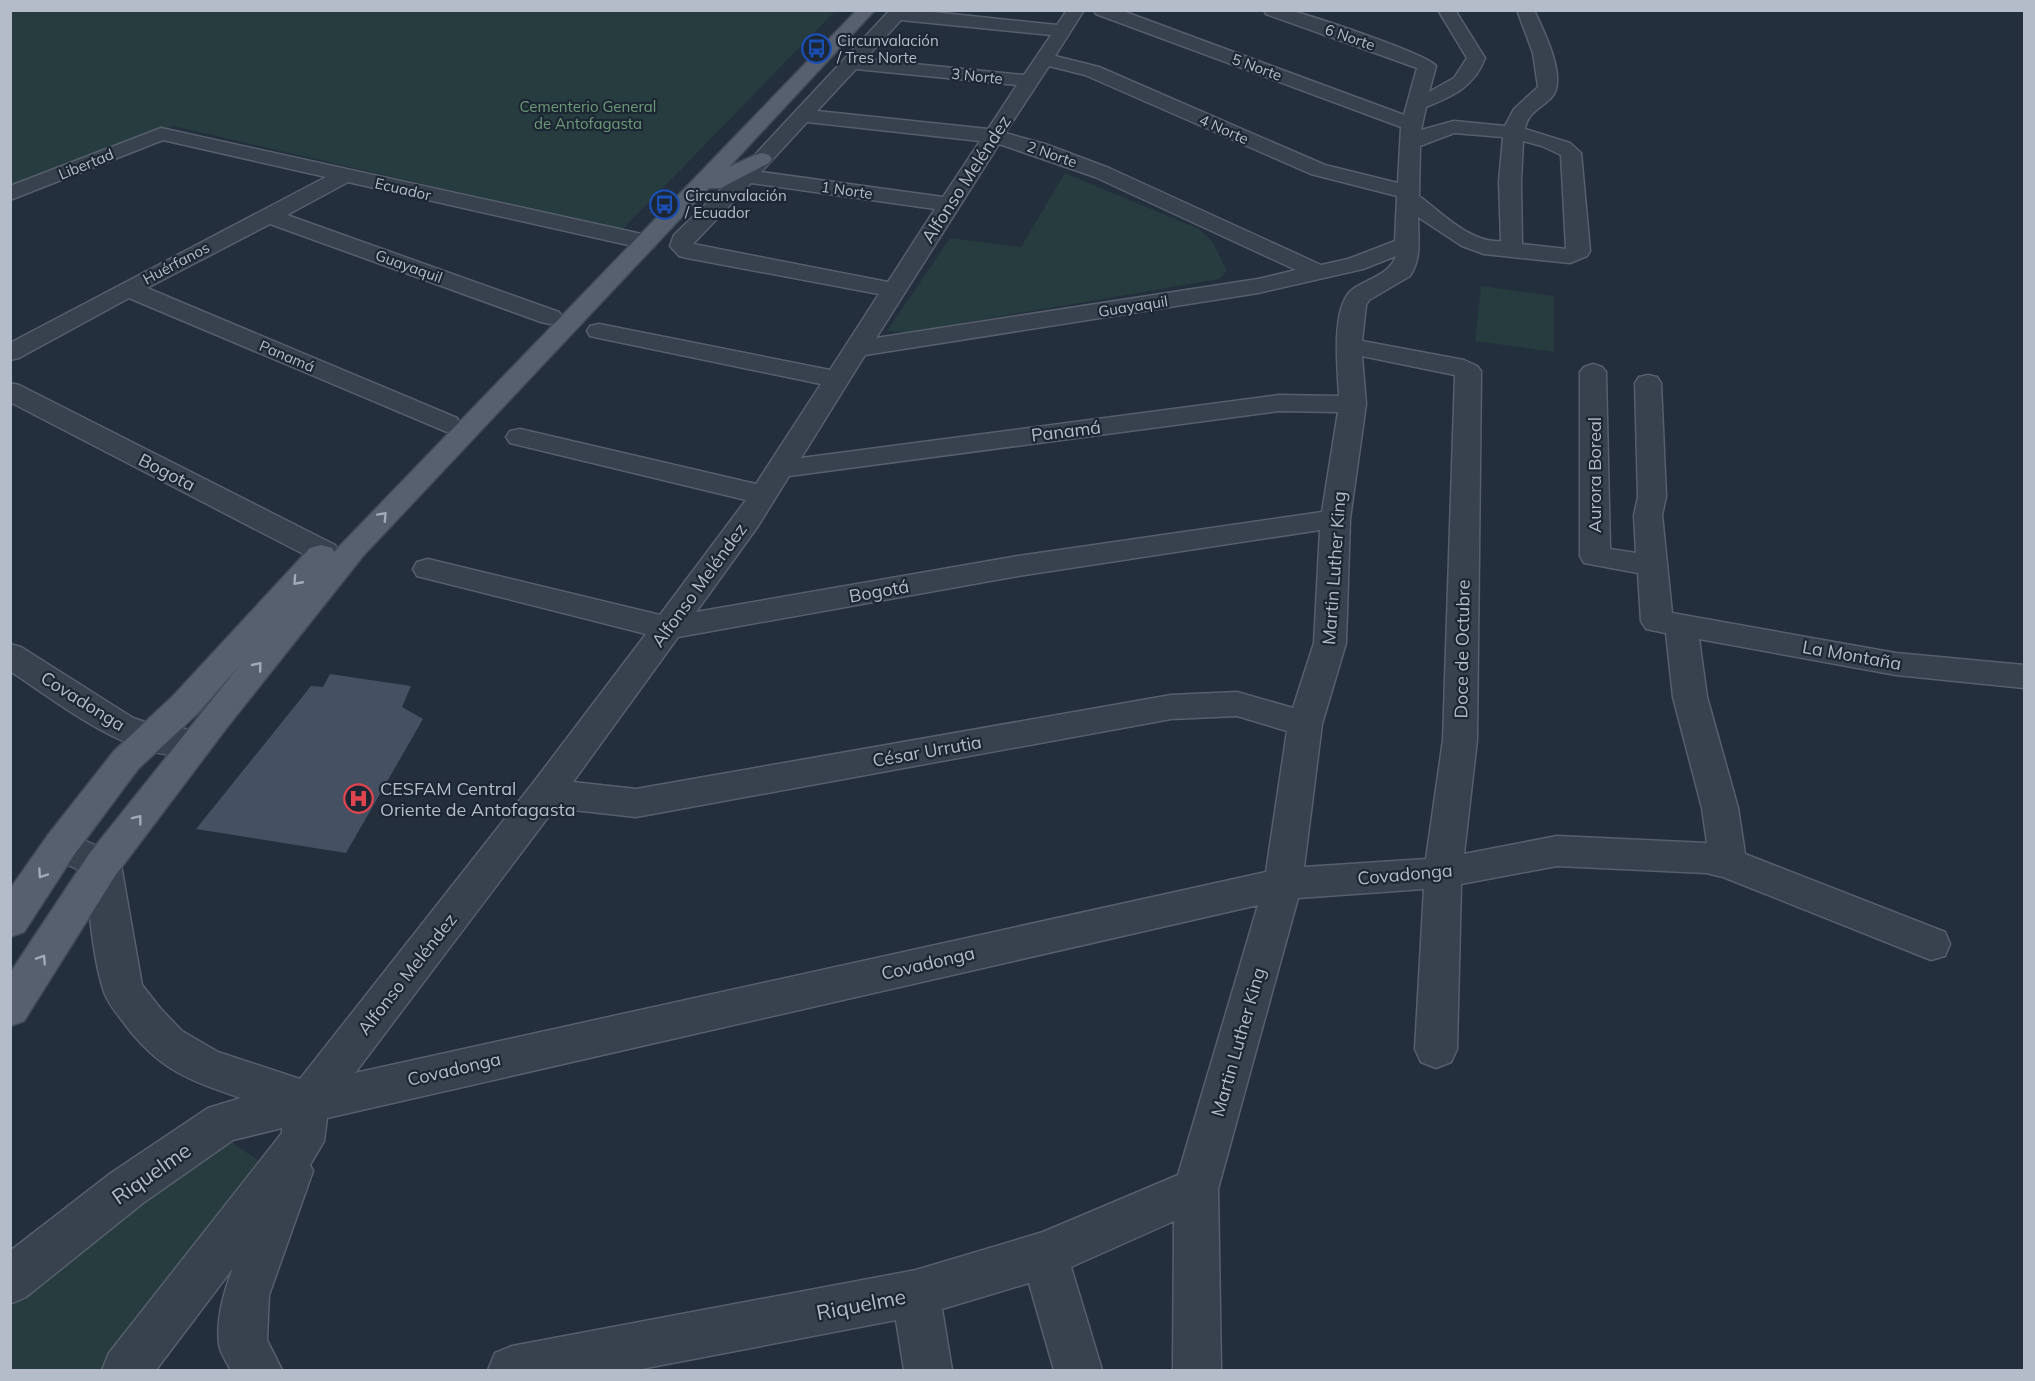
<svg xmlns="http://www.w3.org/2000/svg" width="2035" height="1381" viewBox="0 0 2035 1381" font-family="Mulish,sans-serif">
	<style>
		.green { fill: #263c3f }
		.building { fill: #455162 }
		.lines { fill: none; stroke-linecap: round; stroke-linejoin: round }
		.minor-casing { stroke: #565f6c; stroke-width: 3 }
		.major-casing { stroke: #414a57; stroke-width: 3 }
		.minor { fill: #38414e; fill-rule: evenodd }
		.major { fill: #56606e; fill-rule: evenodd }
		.oneway { stroke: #a1aab7 }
		.labels { text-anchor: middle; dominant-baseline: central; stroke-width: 4.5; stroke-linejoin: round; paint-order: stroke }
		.far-street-label { font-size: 15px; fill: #b4bcc9; stroke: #1d2633 }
		.far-poi-label { font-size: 15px; fill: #b4bcc9; stroke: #1d2633; text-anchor: start }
		.far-park-label { font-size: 15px; fill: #6b9a76; stroke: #1d2633 }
		.street-label { font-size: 18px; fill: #b4bcc9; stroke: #1d2633 }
		.poi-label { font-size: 18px; fill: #b4bcc9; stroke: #1d2633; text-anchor: start }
		.near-street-label { font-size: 21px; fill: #b4bcc9; stroke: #1d2633 }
	</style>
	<rect width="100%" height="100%" fill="#242f3e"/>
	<path class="green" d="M11,11H835L622,230L173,126L11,188Z
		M1065,173L1199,229L1212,241L1227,271L1219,279L909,332L887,331L950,238L1021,247Z
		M1481,286L1554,296V352L1475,341Z
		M231,1142L259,1161L105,1370H11V1306L175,1169Z"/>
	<path class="building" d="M330,674L411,686L402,707L423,719L346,853L196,829L311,686L323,687Z"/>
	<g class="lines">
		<defs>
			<path id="minor" d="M890,10H914L1057,25L1067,10H1084L1055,56L1099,67L1325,165L1398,183L1401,127L1096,14L1094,10H1120L1404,115L1417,68L1266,14L1264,10C1273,10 1283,9 1292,11C1312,16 1428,54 1436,66L1429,92L1454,78L1467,58L1438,10H1455L1485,58C1474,87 1453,96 1426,107L1421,130L1454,121L1505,126L1514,109L1538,87L1533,53L1517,10H1534C1543,30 1569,80 1551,98C1539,110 1528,112 1525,129L1570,143L1581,153L1590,251L1587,256L1570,263L1484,254L1462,246L1418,217C1418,237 1422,258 1410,276L1369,300L1366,305L1362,341L1464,360L1477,366L1481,371L1477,740L1464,854L1557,836L1707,843L1702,808L1673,697L1666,633L1646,629L1641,621L1638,573L1584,563L1580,556V372L1584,367L1593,364L1602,367L1606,372L1610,549L1636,553L1634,515L1638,497L1635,383L1639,377L1648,375L1657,377L1661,383L1666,497L1662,515L1672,613L1896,653L2024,665V688L1896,675L1699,639L1707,697L1738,808L1745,854L1945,932L1950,944L1945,956L1931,960L1723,877L1706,873L1557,866L1461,884L1457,1049L1451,1062L1436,1068L1421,1062L1415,1049L1424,889L1298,898L1218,1189L1221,1370H1173L1174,1221L1071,1267L1102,1370H1054L1029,1283L942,1309L952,1370H904L896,1320L636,1370H488L495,1353L512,1346L916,1270L1043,1232L1178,1175L1258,905L327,1118L324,1141L310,1165L313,1171L269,1295L267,1340L282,1370H231C227,1363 220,1353 219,1344C216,1319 224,1291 233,1268L156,1370H102L109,1353L282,1133V1128L233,1140L143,1203L26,1297L10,1304V1251L111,1173L208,1108L241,1098C188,1080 158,1069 124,1023C116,1013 108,1003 104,992C92,955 90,912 85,873L48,855L43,845L48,835L61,830L115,854L121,865L142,985L160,1008L182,1031L218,1052L300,1079L533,783L646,634L417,576L413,569L417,562L428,559L660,615L746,500L510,443L506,437L510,431L520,429L756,484L821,384L599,338L590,336L587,331L590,326L599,324L830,370L879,294L687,258L679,256L670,246L674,235L739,172ZM901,20L1051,35L1024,75L865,59ZM1049,66L1085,75L1311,174L1397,196L1395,241L1348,259L1321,265L1109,168L1045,144L1005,133ZM856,69L1017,85L988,129L817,111ZM807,122L980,141L943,197L761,172ZM1454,133L1503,137L1499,182L1501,241C1471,244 1441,212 1419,196L1420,146ZM1523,141L1542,146L1561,155L1566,249L1522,244L1521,182ZM999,144L1095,177L1296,270L1258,279L876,338ZM751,183L935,209L888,282L693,244ZM1396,256C1389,275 1369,278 1353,289C1330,306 1338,370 1339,396L1279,395L801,458L865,355L1258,293L1363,269ZM1362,356L1455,375L1443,740L1426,859L1304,867L1322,724L1346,643L1350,519L1366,404ZM1279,411L1338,412L1322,512L1018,556L696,612L758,526L789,476ZM1320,530L1314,643L1293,708L1237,692L1171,695L636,789L573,782L678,637L1018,576ZM1237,716L1287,731L1266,872L355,1073L555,808L636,817L1171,719Z
				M161,128L646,235L654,237L657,242L654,247L646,249L348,182L287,215L559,312L562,317L559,322L550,324L541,322L270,224L147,288L457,418L460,424L457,430L447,432L129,298L19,358L10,360V343L326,177L163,140L10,200V186Z
				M10,383L19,385L335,545L339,552L335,559L324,562L313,559L10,402Z
				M10,644L21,647L133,718C158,728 182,726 207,734L212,743L207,752C143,772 61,704 10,671Z"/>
			<path id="major" d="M857,10H875L729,167L755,155L762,153L769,155L772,159L769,163L721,188H709L363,556L228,726L115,876L24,1021L10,1026V973L89,854L240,665L197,714L138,769L74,855L24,932L10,937V889L48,835L114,751L173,696L310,548L321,545L332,548L334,552Z"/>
		</defs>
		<use href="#minor" class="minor-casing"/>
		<use href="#major" class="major-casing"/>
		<use href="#minor" class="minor"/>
		<use href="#major" class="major"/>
	</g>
	<defs><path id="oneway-chevron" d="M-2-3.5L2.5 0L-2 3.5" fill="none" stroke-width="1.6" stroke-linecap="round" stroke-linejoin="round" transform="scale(1.5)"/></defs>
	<g class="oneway">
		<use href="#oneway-chevron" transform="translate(383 516) rotate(-47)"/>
		<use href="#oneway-chevron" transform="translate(297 581) rotate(132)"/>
		<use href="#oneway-chevron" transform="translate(258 666) rotate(-51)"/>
		<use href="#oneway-chevron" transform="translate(138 819) rotate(-52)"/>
		<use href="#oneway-chevron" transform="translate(42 874) rotate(124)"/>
		<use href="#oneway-chevron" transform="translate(42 959) rotate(-57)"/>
	</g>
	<defs>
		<symbol id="bus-ring" viewBox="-11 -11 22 22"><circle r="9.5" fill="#1d2633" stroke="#1a4fb4" stroke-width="1.5"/><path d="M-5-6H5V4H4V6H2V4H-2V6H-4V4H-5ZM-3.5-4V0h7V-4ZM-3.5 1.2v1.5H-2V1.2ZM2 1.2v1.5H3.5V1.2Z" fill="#1a4fb4"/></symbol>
		<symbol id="hospital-ring" viewBox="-11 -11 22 22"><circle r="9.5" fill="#1d2633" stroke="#e0444e" stroke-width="1.5"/><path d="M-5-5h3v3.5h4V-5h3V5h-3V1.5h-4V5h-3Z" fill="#e0444e"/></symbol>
	</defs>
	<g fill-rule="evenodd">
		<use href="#bus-ring" x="800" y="32" width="33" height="33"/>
		<use href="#bus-ring" x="648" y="188" width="33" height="33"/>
		<use href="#hospital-ring" x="342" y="782" width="33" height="33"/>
	</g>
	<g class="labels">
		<g class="far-street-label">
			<text transform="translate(1350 37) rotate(19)">6 Norte</text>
			<text transform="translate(1257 67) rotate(20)">5 Norte</text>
			<text transform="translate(977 76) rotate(6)">3 Norte</text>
			<text transform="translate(1224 129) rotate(24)">4 Norte</text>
			<text transform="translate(1052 154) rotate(19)">2 Norte</text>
			<text transform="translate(86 164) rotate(-22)">Libertad</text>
			<text transform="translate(403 189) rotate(13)">Ecuador</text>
			<text transform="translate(847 190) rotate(8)">1 Norte</text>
			<text transform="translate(176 263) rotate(-28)">Huérfanos</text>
			<text transform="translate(409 266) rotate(20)">Guayaquil</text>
			<text transform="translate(1133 306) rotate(-9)">Guayaquil</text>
			<text transform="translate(287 356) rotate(23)">Panamá</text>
		</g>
		<g class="far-poi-label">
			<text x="837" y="40">Circunvalación<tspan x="837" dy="17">/ Tres Norte</tspan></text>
			<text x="685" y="195">Circunvalación<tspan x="685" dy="17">/ Ecuador</tspan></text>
		</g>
		<g class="far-park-label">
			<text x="588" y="106">Cementerio General<tspan x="588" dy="17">de Antofagasta</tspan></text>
		</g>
		<g class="street-label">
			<text transform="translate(966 179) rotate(-57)">Alfonso Meléndez</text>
			<text transform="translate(1066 431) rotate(-7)">Panamá</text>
			<text transform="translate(167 472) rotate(27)">Bogota</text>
			<text transform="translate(1594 475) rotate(-90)">Aurora Boreal</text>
			<text transform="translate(1334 568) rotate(-86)">Martin Luther King</text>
			<text transform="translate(699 585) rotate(-54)">Alfonso Meléndez</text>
			<text transform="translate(879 591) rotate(-10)">Bogotá</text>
			<text transform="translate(1462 649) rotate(-89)">Doce de Octubre</text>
			<text transform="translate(1852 655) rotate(10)">La Montaña</text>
			<text transform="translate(83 701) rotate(32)">Covadonga</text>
			<text transform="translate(927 751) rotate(-10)">César Urrutia</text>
			<text transform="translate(1405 874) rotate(-5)">Covadonga</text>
			<text transform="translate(928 963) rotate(-13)">Covadonga</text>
			<text transform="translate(407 974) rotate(-52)">Alfonso Meléndez</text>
			<text transform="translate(1238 1042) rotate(-74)">Martin Luther King</text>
			<text transform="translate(454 1069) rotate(-13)">Covadonga</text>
		</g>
		<g class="poi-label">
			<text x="380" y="788">CESFAM Central<tspan x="380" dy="21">Oriente de Antofagasta</tspan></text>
		</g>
		<g class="near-street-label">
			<text transform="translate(151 1173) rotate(-35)">Riquelme</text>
			<text transform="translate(861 1304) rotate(-11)">Riquelme</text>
		</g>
	</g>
	<rect width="2035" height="1381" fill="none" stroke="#b4bcc9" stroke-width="24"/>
</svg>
